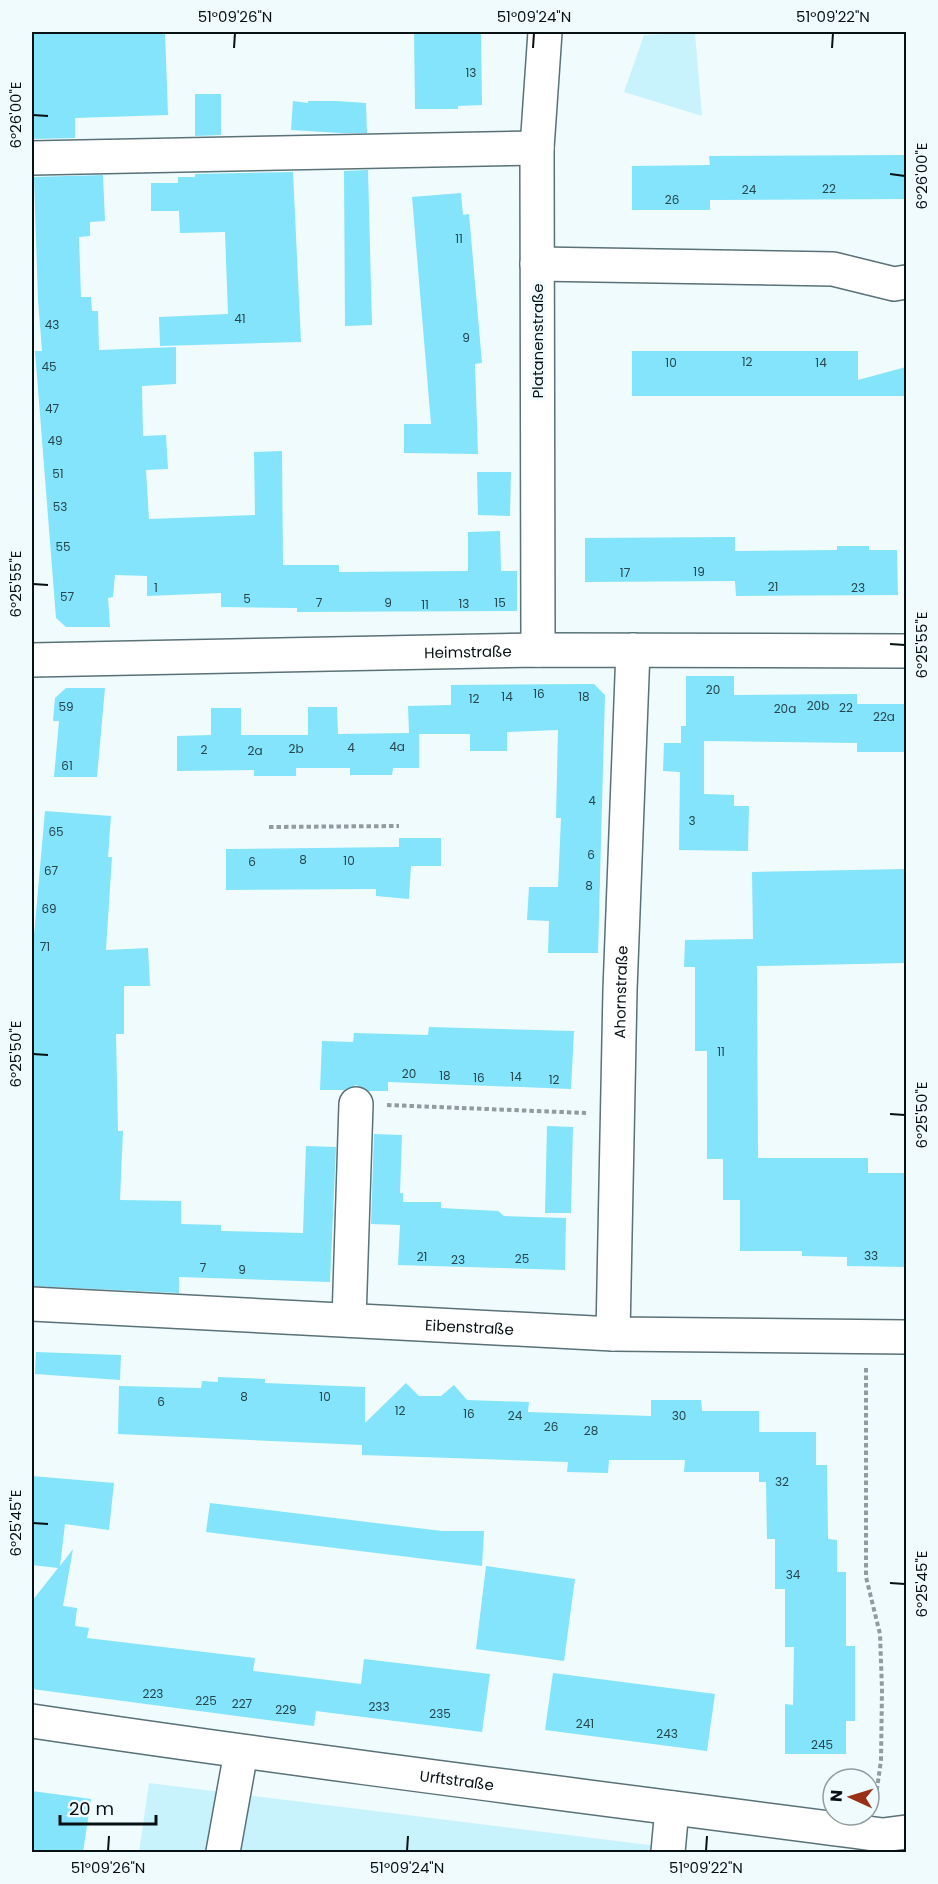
<svg xmlns="http://www.w3.org/2000/svg" width="938" height="1884" viewBox="0 0 938 1884" font-family="Poppins,sans-serif">
	<style>
		.green { fill: #c8f3fd }
		.building { fill: #83e4fb }
		.lines { fill: none; stroke-linecap: round; stroke-linejoin: round }
		.minor-casing { stroke: #597177; stroke-width: 36 }
		.path { stroke: #929c9f; stroke-width: 4; stroke-dasharray: 4.5 3; stroke-linecap: butt }
		.minor { stroke: #fff; stroke-width: 33 }
		.ticks { fill: none; stroke: #071013; stroke-width: 2 }
		.labels { text-anchor: middle; dominant-baseline: central; stroke-width: 6; stroke-linejoin: round; paint-order: stroke }
		.number-label { font-size: 12px; fill: #26454d }
		.street-label { font-size: 15px; fill: #071013; stroke: #f0fbfe }
		.neatline { fill: none; stroke: #071013; stroke-width: 2 }
		.ticks-label { font-size: 15px; text-anchor: middle; fill: #071013 }
	</style>
	<rect width="100%" height="100%" fill="#f0fbfe"/>
	<path class="green" d="M695,33L702,116L624,92L644,35Z
		M149,1783L657,1846V1852H139Z"/>
	<path class="building" d="M32,32H165L168,115L75,118V138L32,139Z
		M414,32H481L482,105L458,106V109H415Z
		M195,94H221V135L195,136Z
		M293,101L308,103V101H336L366,103L367,133H341L291,130Z
		M906,155V199L710,200V210H632V166L710,165L709,156Z
		M368,170L372,325L345,326L344,171Z
		M293,172L301,342L160,346L159,317L228,314L225,232L180,233L179,211H151V183H178V177H195V174Z
		M103,175L105,221L90,222V236L79,237L81,297H91L92,311H98L99,350L176,347V384L142,386L143,436L166,435L168,469L146,470L149,519L255,515L254,452L282,451L283,565H339V572L468,571V532L500,531L501,571H517V611L297,612V608L221,607V593L147,596V576L115,575L113,597L108,598L110,627H66L56,618L35,351H42L38,300L34,177Z
		M461,193L463,215L469,214L482,363L475,364L478,454L404,453V424H431L412,197Z
		M632,351H858V380L906,367V396H632Z
		M477,472H511L510,516L478,515Z
		M735,537V551L837,550V546H869V550H897L898,595L736,596L735,581L585,582V538Z
		M686,676H734V695L857,694V704H906V752H857V743L704,741V794L734,795V806H749L748,851L679,850L680,772L663,771L664,743H681V726H686Z
		M594,684L605,695L598,953H548L549,921L527,920L529,887H558L561,818H556L558,730L507,732V751H470V734H419V768H393L392,775H350V768H296V776H254V770L177,771V736L211,735V708H241V735H308V707H337L338,734L409,733L408,706L451,705V685Z
		M66,688H105L97,777H54L59,721H53L55,698Z
		M45,811L111,816L108,857H112L106,950L148,948L150,986H124V1034H116L118,1131H123L120,1200L181,1201V1224L221,1225V1231L303,1233L306,1146L336,1147L330,1282L179,1277V1293L32,1286V958Z
		M399,838H441V866H411L409,899L376,896V889L226,890V849L399,847Z
		M906,869V963L757,966L758,1158H868V1173H906V1267L847,1266V1257L802,1256V1251H740V1200H723V1159H707V1051H695V967H684L685,940L753,939L752,872Z
		M429,1027L574,1031L571,1089L388,1082V1091H368L356,1085L344,1090H320L322,1041L353,1042L354,1033L428,1035Z
		M547,1126L573,1127L571,1213H545Z
		M374,1134L402,1135L400,1193H403V1202H441V1208L498,1211L504,1216L566,1218L565,1270L398,1265L400,1225L371,1224Z
		M36,1352L121,1355L120,1380L35,1374Z
		M218,1377L265,1379V1383L365,1387V1423L406,1383L419,1396H441L454,1385L467,1400L529,1402L528,1412L651,1416V1400H701L702,1411H759V1432H816V1465H827L828,1539L837,1540V1572H846V1646H855V1721H846V1754H785V1704L793,1705L794,1647H785V1589H775V1539H767L766,1482H759V1472H684L685,1460H609L608,1473L567,1472L568,1462L362,1455V1445L118,1434L119,1386L201,1388L202,1381L218,1382Z
		M32,1476L114,1483L109,1530L65,1524L60,1566L73,1549L63,1606L77,1608L75,1626L89,1628L87,1638L255,1658L253,1671L361,1684L364,1659L490,1674L482,1732L316,1711L314,1726L32,1689V1601L58,1568L32,1565Z
		M210,1503L442,1531H484L482,1566L206,1532Z
		M486,1566L575,1579L564,1661L476,1649Z
		M553,1673L715,1694L707,1751L545,1730Z
		M32,1791L91,1799L83,1852H32Z"/>
	<g class="lines">
		<defs>
			<g id="minor">
				<path d="M32,158L537,148"/>
				<path d="M537,264L833,269L894,284L906,282"/>
				<path d="M538,650L537,148L545,32"/>
				<path id="s1" d="M32,660L538,650L906,651"/>
				<path id="s2" d="M32,1304L613,1334L906,1337"/>
				<path d="M349,1320L356,1104"/>
				<path id="s3" d="M613,1334L620,990L633,650"/>
				<path id="s4" d="M32,1721C315,1763 599,1798 883,1835L906,1832"/>
				<path d="M223,1852L241,1752"/>
				<path d="M668,1852L672,1808"/>
			</g>
		</defs>
		<use href="#minor" class="minor-casing"/>
		<path class="path" d="M269,827L399,826
			M387,1105L586,1113
			M866,1368V1577L880,1634L882,1690L881,1760L875,1803"/>
		<use href="#minor" class="minor"/>
	</g>
	<path class="ticks" d="M234,48L235,33M533,48L534,33M832,48L833,33M33,115L48,116M890,174L905,176M33,584L48,585M890,644L905,645M33,1054L48,1055M890,1114L905,1115M33,1523L48,1524M890,1583L905,1584M108,1851L109,1836M407,1851L408,1836M706,1851L707,1836"/>
	<g class="labels">
		<g class="number-label">
			<text x="471" y="72">13</text>
			<text x="829" y="188">22</text>
			<text x="749" y="189">24</text>
			<text x="672" y="199">26</text>
			<text x="459" y="238">11</text>
			<text x="240" y="318">41</text>
			<text x="52" y="324">43</text>
			<text x="466" y="337">9</text>
			<text x="747" y="361">12</text>
			<text x="671" y="362">10</text>
			<text x="821" y="362">14</text>
			<text x="49" y="366">45</text>
			<text x="52" y="408">47</text>
			<text x="55" y="440">49</text>
			<text x="58" y="473">51</text>
			<text x="60" y="506">53</text>
			<text x="63" y="546">55</text>
			<text x="699" y="571">19</text>
			<text x="625" y="572">17</text>
			<text x="773" y="586">21</text>
			<text x="156" y="587">1</text>
			<text x="858" y="587">23</text>
			<text x="67" y="596">57</text>
			<text x="247" y="598">5</text>
			<text x="319" y="602">7</text>
			<text x="388" y="602">9</text>
			<text x="500" y="602">15</text>
			<text x="464" y="603">13</text>
			<text x="425" y="604">11</text>
			<text x="713" y="689">20</text>
			<text x="539" y="693">16</text>
			<text x="507" y="696">14</text>
			<text x="584" y="696">18</text>
			<text x="474" y="698">12</text>
			<text x="818" y="705">20b</text>
			<text x="66" y="706">59</text>
			<text x="846" y="707">22</text>
			<text x="785" y="708">20a</text>
			<text x="884" y="716">22a</text>
			<text x="397" y="746">4a</text>
			<text x="351" y="747">4</text>
			<text x="296" y="748">2b</text>
			<text x="204" y="749">2</text>
			<text x="255" y="750">2a</text>
			<text x="67" y="765">61</text>
			<text x="592" y="800">4</text>
			<text x="692" y="820">3</text>
			<text x="56" y="831">65</text>
			<text x="591" y="854">6</text>
			<text x="303" y="859">8</text>
			<text x="349" y="860">10</text>
			<text x="252" y="861">6</text>
			<text x="51" y="870">67</text>
			<text x="589" y="885">8</text>
			<text x="49" y="908">69</text>
			<text x="45" y="946">71</text>
			<text x="721" y="1051">11</text>
			<text x="409" y="1073">20</text>
			<text x="445" y="1075">18</text>
			<text x="516" y="1076">14</text>
			<text x="479" y="1077">16</text>
			<text x="554" y="1079">12</text>
			<text x="871" y="1255">33</text>
			<text x="422" y="1256">21</text>
			<text x="522" y="1258">25</text>
			<text x="458" y="1259">23</text>
			<text x="203" y="1267">7</text>
			<text x="242" y="1269">9</text>
			<text x="244" y="1396">8</text>
			<text x="325" y="1396">10</text>
			<text x="161" y="1401">6</text>
			<text x="400" y="1410">12</text>
			<text x="469" y="1413">16</text>
			<text x="515" y="1415">24</text>
			<text x="679" y="1415">30</text>
			<text x="551" y="1426">26</text>
			<text x="591" y="1430">28</text>
			<text x="782" y="1481">32</text>
			<text x="793" y="1574">34</text>
			<text x="153" y="1693">223</text>
			<text x="206" y="1700">225</text>
			<text x="242" y="1703">227</text>
			<text x="379" y="1706">233</text>
			<text x="286" y="1709">229</text>
			<text x="440" y="1713">235</text>
			<text x="585" y="1723">241</text>
			<text x="667" y="1733">243</text>
			<text x="822" y="1744">245</text>
		</g>
		<g class="street-label">
			<text transform="translate(537 341) rotate(-90)">Platanenstraße</text>
			<text stroke="none"><textPath href="#s1" startOffset="436">Heimstraße</textPath></text>
			<text stroke="none"><textPath href="#s3" startOffset="342">Ahornstraße</textPath></text>
			<text stroke="none"><textPath href="#s2" startOffset="438">Eibenstraße</textPath></text>
			<text stroke="none"><textPath href="#s4" startOffset="429">Urftstraße</textPath></text>
		</g>
	</g>
	<rect width="938" height="1884" fill="none" stroke="#f0fbfe" stroke-width="66"/>
	<g transform="translate(851 1797) rotate(274)"><circle r="28" fill="#f0fbfe" stroke="#939da0" stroke-width="1.5"/>
	<path d="M0-4.5L10 22L0 15L-10 22Z" fill="#993118"/>
	<text y="-9" font-size="16" font-weight="bold" text-anchor="middle" fill="#071013">N</text>
	</g>
	<path d="M60 1815v9h96v-9" fill="none" stroke="#071013" stroke-width="3"/>
	<text x="69" y="1815" font-size="18" fill="#071013" stroke="#f0fbfe" stroke-width="4.5" paint-order="stroke">20 m</text>
	<rect x="33" y="33" width="872" height="1818" class="neatline"/>
	<g class="ticks-label">
		<text x="235" y="22">51°09'26"N</text>
		<text x="534" y="22">51°09'24"N</text>
		<text x="833" y="22">51°09'22"N</text>
		<text transform="translate(16 115) rotate(-90)" y="5">6°26'00"E</text>
		<text transform="translate(922 176) rotate(-90)" y="5">6°26'00"E</text>
		<text transform="translate(16 584) rotate(-90)" y="5">6°25'55"E</text>
		<text transform="translate(922 645) rotate(-90)" y="5">6°25'55"E</text>
		<text transform="translate(16 1054) rotate(-90)" y="5">6°25'50"E</text>
		<text transform="translate(922 1115) rotate(-90)" y="5">6°25'50"E</text>
		<text transform="translate(16 1523) rotate(-90)" y="5">6°25'45"E</text>
		<text transform="translate(922 1584) rotate(-90)" y="5">6°25'45"E</text>
		<text x="108" y="1873">51°09'26"N</text>
		<text x="407" y="1873">51°09'24"N</text>
		<text x="706" y="1873">51°09'22"N</text>
	</g>
</svg>
